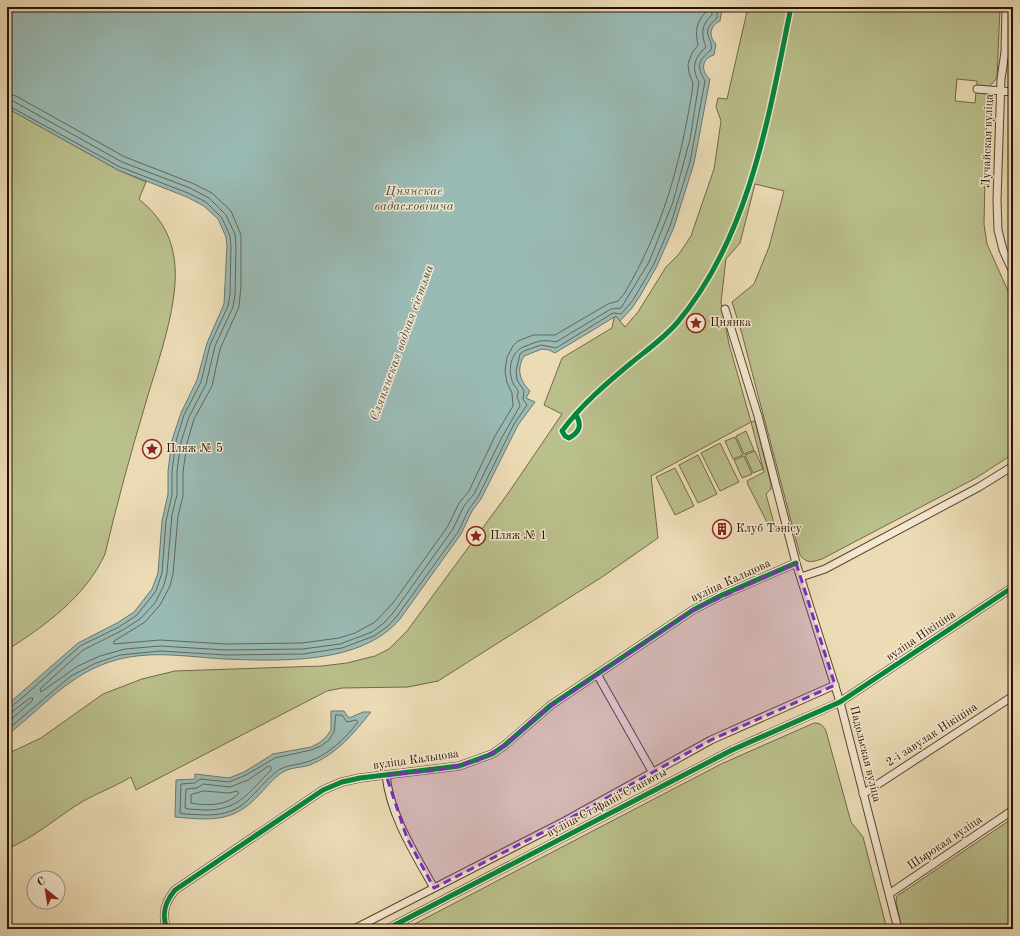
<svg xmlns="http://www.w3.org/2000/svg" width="1020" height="936" viewBox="0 0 1020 936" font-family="'Old Standard TT',serif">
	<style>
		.green { fill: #bac08c; stroke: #726848 }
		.water { fill: #9abab4; stroke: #6d766d }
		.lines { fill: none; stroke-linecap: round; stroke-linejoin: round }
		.shore { stroke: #62665c; stroke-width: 1 }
		.street-casing { stroke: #5a4430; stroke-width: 9 }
		.street { stroke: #f3e8d0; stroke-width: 7 }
		.cycleway-casing { stroke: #f3e8d0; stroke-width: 8 }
		.cycleway { stroke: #00873e; stroke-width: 5 }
		.marked { fill: #7b2cbf; fill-opacity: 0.2; stroke: #7b2cbf; stroke-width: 3; stroke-dasharray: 8 5; stroke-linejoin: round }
		.labels { text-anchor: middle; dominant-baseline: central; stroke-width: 3; stroke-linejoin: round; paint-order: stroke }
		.street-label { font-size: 12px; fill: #2a1103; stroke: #f3e8d0 }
		.poi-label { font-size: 12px; fill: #2a1103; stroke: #f3e8d0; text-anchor: start }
		.water-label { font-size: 13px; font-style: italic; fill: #514c41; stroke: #f3e8d0 }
	</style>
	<rect width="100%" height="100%" fill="#ecdcb6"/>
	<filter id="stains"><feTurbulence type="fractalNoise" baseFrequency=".005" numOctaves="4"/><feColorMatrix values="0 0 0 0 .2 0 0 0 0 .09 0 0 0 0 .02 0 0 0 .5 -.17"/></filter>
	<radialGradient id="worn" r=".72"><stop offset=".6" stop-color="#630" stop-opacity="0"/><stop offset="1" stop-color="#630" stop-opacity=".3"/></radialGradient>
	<path class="green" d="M748,7H1000L997,78L989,87L977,86V81L957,79L955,101L975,103L976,92L987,93L984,224L987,244L1013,302V454L976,478L822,559C812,562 807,564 800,555L742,334L732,302L754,284L769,247L784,191L755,184L740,243L726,259L721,302L729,344L751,422L755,421L771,484V489L766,494L776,531L772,532L748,485L747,481L764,472L751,422L651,476L658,538L602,577L438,681L408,687L342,688L327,691L136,790L131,777C116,786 100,792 85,800C58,816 36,837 7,849V754L41,738L103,694L142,679L175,671L322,666L347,663L375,656L389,649L407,631L509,492L562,414L544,405L562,358L612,328L614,318L616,316L625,327L638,312L666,267L679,254L691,236L714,169L721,121L716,107L718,98L727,99Z
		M7,108L118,170L146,182L139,199C158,215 170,232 174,257C181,300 158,360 146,402C131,452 117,503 105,554C86,596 45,626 7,650Z
		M746,431L754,450L744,454L736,436Z
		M735,437L743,455L733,459L725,441Z
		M720,443L739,482L720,491L701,453Z
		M755,451L763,469L753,473L745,455Z
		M698,455L717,494L698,503L679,465Z
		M744,456L752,474L742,478L734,460Z
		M675,468L694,506L675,515L656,477Z
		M814,723C820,723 823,725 826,731L851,822L863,837L887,929H405L721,764Z
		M1013,818V929H902L896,902L897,896Z"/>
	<path class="water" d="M7,7H720L722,10L720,21C710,26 708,36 716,44L714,55C702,58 700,71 710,79L694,163L674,227L657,266L640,296L632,308L620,321L616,316L555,353L549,350L542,349L524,356C516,370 520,381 530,391L526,398L535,402L518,425L481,499L472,511L461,534L400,619C361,665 280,661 225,659C189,657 152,650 116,660C69,673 44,707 7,735V705L78,643L117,623L134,612L152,589L158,573L162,521L168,494V471L172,440L181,413L197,380L207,343L224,304L227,246L226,237L218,219L204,206L187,197L118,170L7,108Z
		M331,711H344L349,718L363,712H371C353,734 337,754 310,765C301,768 291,767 283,772C273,778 265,789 257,797C232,823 209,820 175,817L176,780L195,779V774L229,778L244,772L273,754L311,747L319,743L326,737L331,730Z"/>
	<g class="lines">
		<path class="shore" d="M7,94L16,96L125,157L192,183L212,193L231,211L241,235V286L239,307L220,349L212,386L194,419L187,443L183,472V496L178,516L173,574L170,586L160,605L145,622L114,641V644L160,640L226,644L302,643L339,638L355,633L375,622L393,603L448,526L459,503L469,491L495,436L513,406L512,393L507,383L505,371L507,357L513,346L518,341L533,335H555L608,304L618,301L624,294C663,228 679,168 692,93L693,83L689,73L688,64L692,53L698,45C695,32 696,22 706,12V7
			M7,100L13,101L122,162L190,188L209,198L226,215L235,234L236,246L235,295L233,307L215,346L206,384L189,417L181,442L177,471V495L172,514L167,573L164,585L155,603L140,619L121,631L83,650L40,689L41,692L78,666L100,656L125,649L160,646L226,650L303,649L340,644L372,632L384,623L393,613L453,529L464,506L474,494L501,439L520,406C520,403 518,400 517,397C517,395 519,393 518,391C517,388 514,386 513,383C507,370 511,350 526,346C539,341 541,339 556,342L611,309L621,308L649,262L673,202L690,139L699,82C691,68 694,58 706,47C701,34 701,25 712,15V7
			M7,105L120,167L188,193L206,202L222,218L230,236L231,246L230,295L228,306L210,345L201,382L184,415L176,441L172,471V495L166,521L162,573L156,591L137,615L119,627L80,646L23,697L11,707L7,708
			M7,713L13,711L30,698H33L32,701L7,723
			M336,715H342L347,722L356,720L358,722C345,739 327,756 307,762C297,765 288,765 280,769C250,791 248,816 204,815C196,814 187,815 180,813L181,784L195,783L200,779L229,782L246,775L275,758L311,750L321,746L329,740L334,732Z
			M7,730L71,676L96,663L120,655L160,651L226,655L303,654L342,648L374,636L387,627L397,616L458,532L469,509L478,497L514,424L527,405L523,399L524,391L517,380L516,371L520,354L524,351L541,345L556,348L613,313L621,314L633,300L654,264L670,226L690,162L705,81C697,67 697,61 711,50C714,37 698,34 717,18V7
			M269,766L271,767V770C248,793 239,811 203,810C197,809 190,810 185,808L186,789L197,788L203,784L230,787L248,780Z
			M204,791L229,793L237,791L239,793C228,806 206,806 191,803V795Z"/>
		<defs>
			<path id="street" d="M1006,7L1005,52L1001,79L997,200L998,230L1003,250L1013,272
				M977,89L1013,92
				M725,309L758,416L796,563L840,702L898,929
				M801,577L825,569L979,487L1013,466
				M597,674L653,773
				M386,775C390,815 415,854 434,888
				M863,794L1013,696
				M889,894L1013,810
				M167,929C161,914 165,902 175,890L323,790L342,782L360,778L459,766L492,754L505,745L551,705L693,610L722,595L796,563
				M354,929L565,821L711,740L835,685
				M387,929L732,750L840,702L1013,587"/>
		</defs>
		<use href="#street" class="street-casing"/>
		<use href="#street" class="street"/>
		<defs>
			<path id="cycleway" d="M576,415C582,425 580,432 569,438L565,436L562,431C581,405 607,383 631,363C647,350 663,339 677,323C750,236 769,115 791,7
				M167,929C161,914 165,902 175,890L323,790L342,782L360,778L459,766L492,754L505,745L551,705L693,610L722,595L796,563
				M387,929L732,750L840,702L1013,587"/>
		</defs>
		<use href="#cycleway" class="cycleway-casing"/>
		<use href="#cycleway" class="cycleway"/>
	</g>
	<path class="marked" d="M796,563L835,685L711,740L565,821L434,888L407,838L386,775L438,770L477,761L505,745L538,715L693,610Z"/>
	<defs>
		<symbol id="sight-ring" viewBox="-11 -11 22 22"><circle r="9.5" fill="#f3e8d0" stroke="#8f2418" stroke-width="1.5"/><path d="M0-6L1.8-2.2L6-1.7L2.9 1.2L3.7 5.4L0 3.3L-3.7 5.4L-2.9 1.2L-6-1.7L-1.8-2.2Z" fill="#8f2418"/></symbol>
		<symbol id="building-ring" viewBox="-11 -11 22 22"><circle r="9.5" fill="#f3e8d0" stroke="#8f2418" stroke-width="1.5"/><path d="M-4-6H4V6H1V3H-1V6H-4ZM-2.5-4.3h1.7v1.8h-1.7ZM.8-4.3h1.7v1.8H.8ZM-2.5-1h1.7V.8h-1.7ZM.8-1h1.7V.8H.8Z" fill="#8f2418"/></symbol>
	</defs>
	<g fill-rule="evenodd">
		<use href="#sight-ring" x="685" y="312" width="22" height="22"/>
		<use href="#sight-ring" x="141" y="438" width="22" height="22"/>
		<use href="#building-ring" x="711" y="518" width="22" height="22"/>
		<use href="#sight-ring" x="465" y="525" width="22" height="22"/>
	</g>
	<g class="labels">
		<g class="street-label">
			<text transform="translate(988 141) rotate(-88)">Лучайская вуліца</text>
			<text transform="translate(731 581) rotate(-25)">вуліца Кальцова</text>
			<text transform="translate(921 636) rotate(-34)">вуліца Нікіціна</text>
			<text transform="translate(932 735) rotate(-33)">2-і завулак Нікіціна</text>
			<text transform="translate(865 754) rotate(76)">Падольская вуліца</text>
			<text transform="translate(416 760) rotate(-8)">вуліца Кальцова</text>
			<text transform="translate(607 803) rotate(-28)">вуліца Стэфаніі Станюты</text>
			<text transform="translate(945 843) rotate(-34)">Шырокая вуліца</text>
		</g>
		<g class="poi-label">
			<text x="710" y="323">Цнянка</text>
			<text x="166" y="449">Пляж № 5</text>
			<text x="736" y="529">Клуб Тэнісу</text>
			<text x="490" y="536">Пляж № 1</text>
		</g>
		<g class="water-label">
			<text x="414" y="191">Цнянскае<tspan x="414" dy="15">вадасховішча</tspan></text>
			<text transform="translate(402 343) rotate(-70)">Сляпянская водная сістэма</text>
		</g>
	</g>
	<rect width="1020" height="936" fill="none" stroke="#ecdcb6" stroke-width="24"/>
	<rect x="8" y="8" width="1004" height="920" fill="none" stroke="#2a1103" stroke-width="2"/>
	<rect x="12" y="12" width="996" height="912" fill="none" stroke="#2a1103"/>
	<g transform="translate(46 890) rotate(330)"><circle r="19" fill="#f3e8d0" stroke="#a3927e"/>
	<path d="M0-3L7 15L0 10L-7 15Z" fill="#8f2418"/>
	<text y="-6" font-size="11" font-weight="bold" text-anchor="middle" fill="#2a1103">С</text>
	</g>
	<rect width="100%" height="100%" filter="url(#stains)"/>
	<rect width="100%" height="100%" fill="url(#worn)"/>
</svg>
